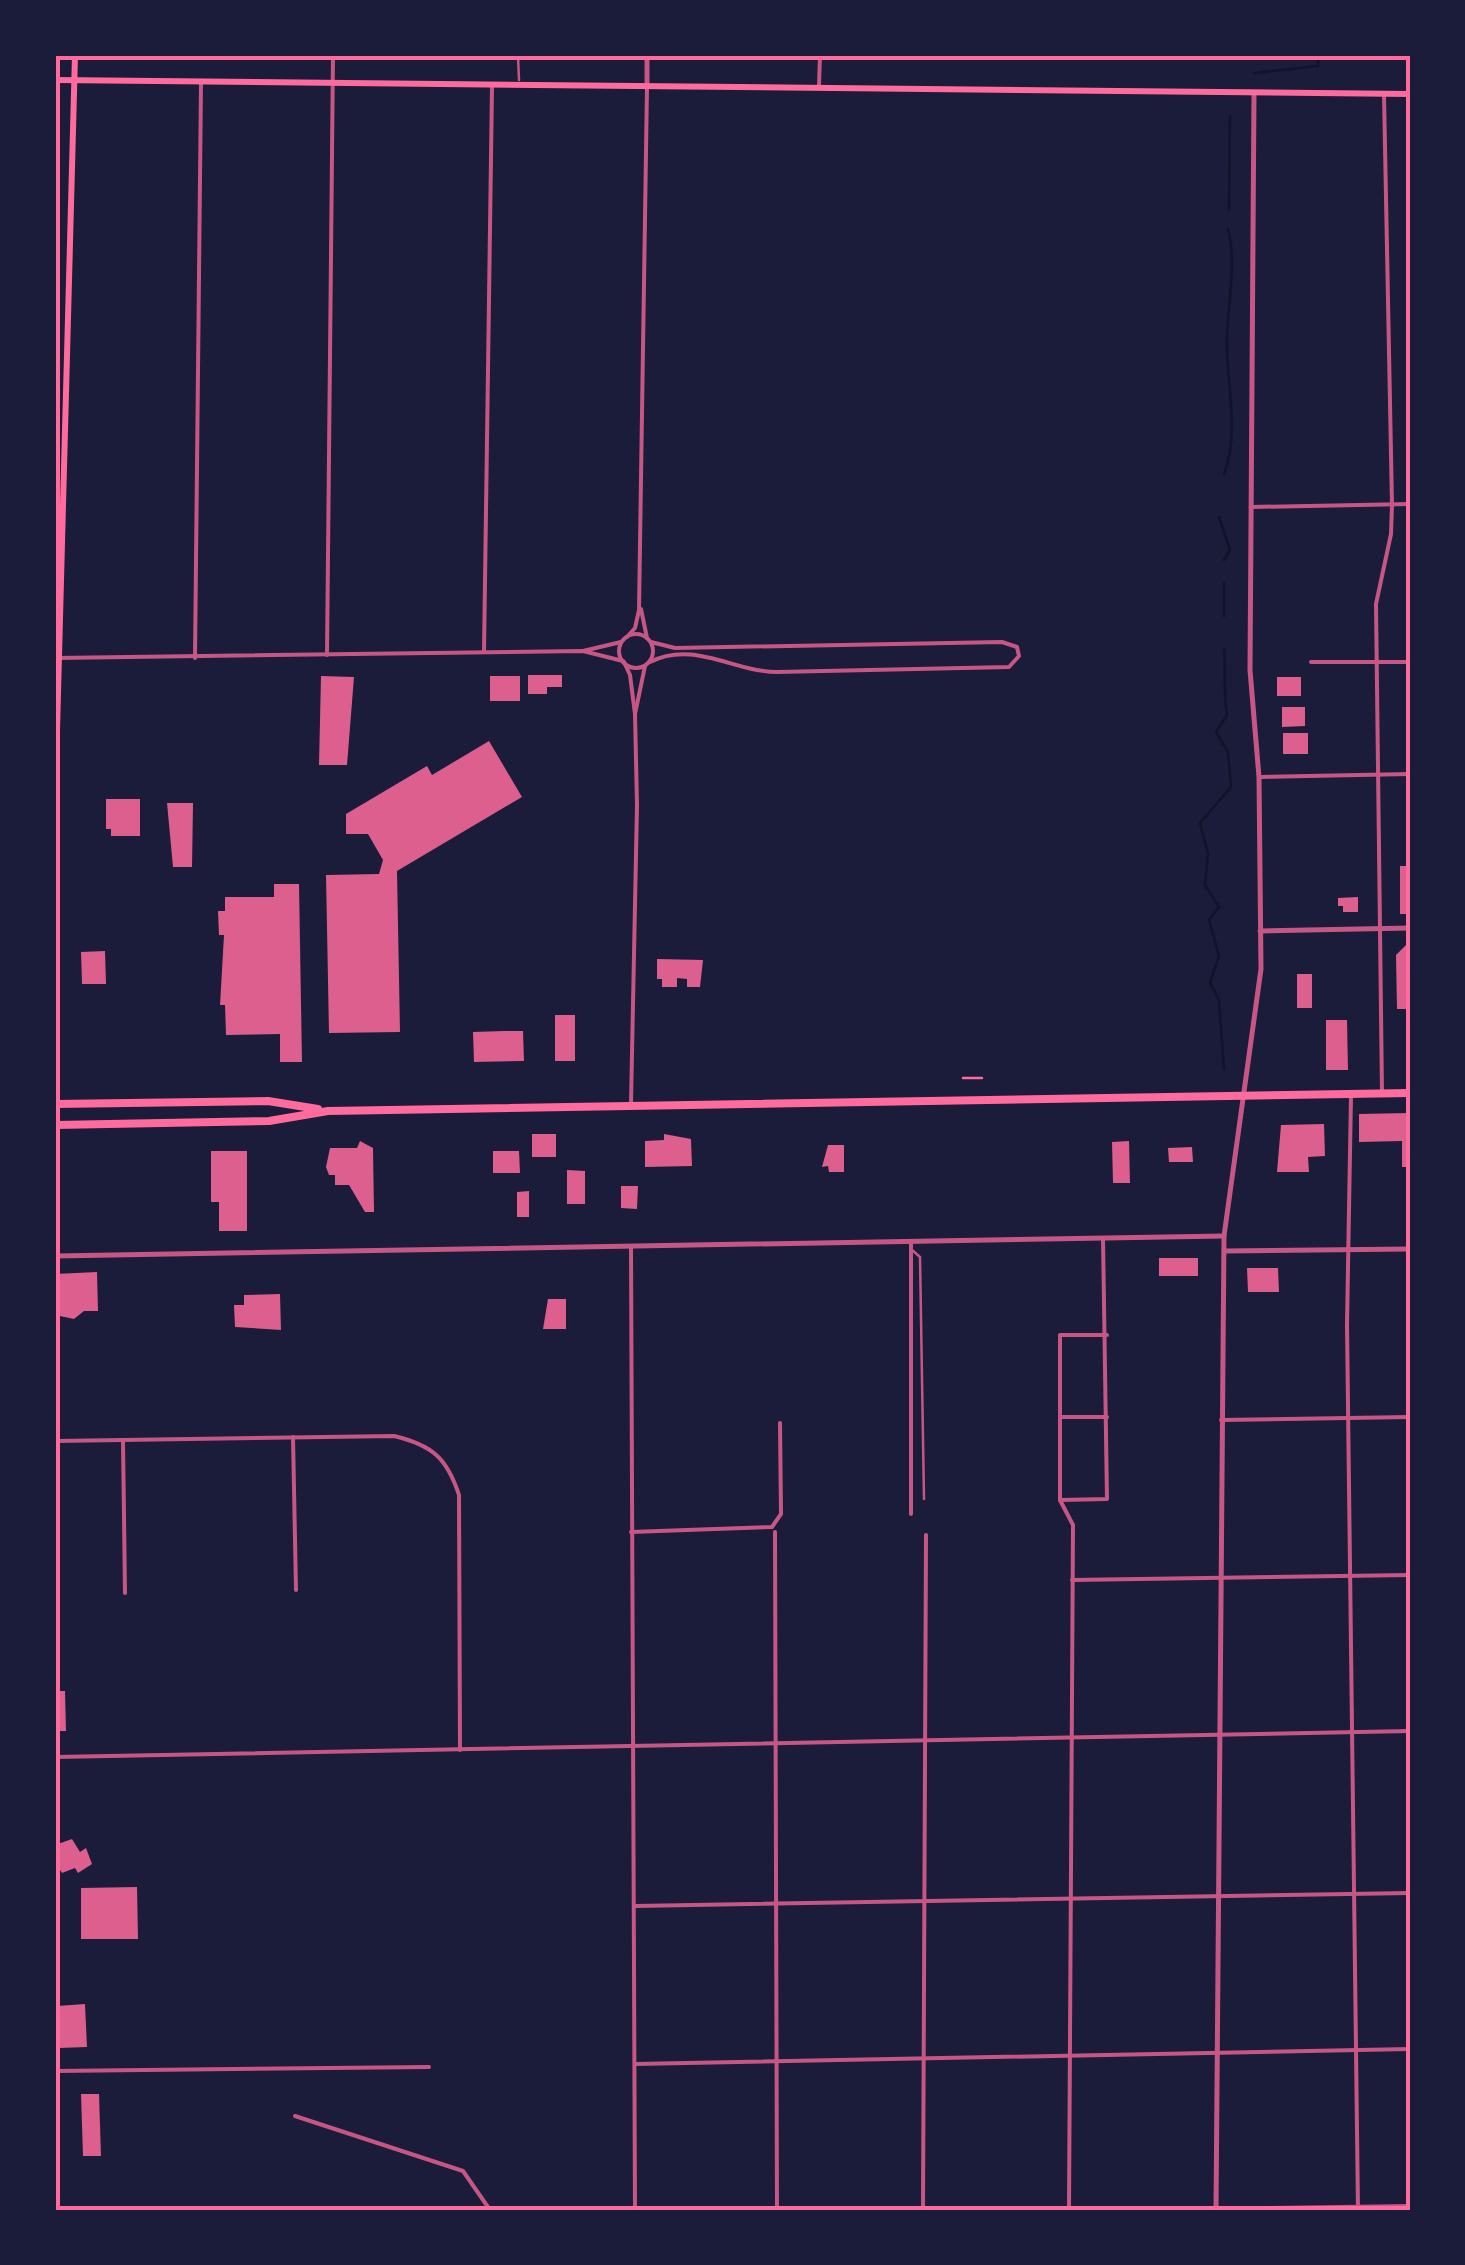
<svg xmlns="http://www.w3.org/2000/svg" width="1465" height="2265" font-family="'Asap Condensed',sans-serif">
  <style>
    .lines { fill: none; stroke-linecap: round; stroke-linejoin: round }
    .stream { stroke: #12122b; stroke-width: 2.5 }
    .building { fill: #dd5f8e }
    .path { stroke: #ff6b9d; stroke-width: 2.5 }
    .service { stroke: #c65784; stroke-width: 2.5 }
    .minor { stroke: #c65784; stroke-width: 4 }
    .tertiary { stroke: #c65784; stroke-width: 5 }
    .secondary { stroke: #ff6b9d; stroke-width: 6 }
    .primary { stroke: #ff6b9d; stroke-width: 6 }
    .trunk { stroke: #ff6b9d; stroke-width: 8 }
    .neatline { fill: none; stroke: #ff6b9d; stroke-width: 4 }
  </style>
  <rect width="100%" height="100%" fill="#1b1b3a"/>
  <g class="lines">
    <!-- stream -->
    <g class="stream">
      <path d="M1255,73l63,-7v-11"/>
      <path d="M1229,210l1,-94"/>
      <path d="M1224,474c15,-38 4,-86 3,-126 -1,-39 11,-81 1,-119"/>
      <path d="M1219,517l11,33 -6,10"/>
      <path d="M1224,583v33"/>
      <path d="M1224,1069l-5,-69 -9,-17 9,-27 -10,-36 10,-13 -14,-22 3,-32 -8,-30 31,-36 -3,-35 -12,-20 11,-17c-4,-22 -1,-42 -3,-66"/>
    </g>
  </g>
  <!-- building -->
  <g class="building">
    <path d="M528,675h34v12h-15v7h-19z"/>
    <path d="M321,676l33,1 -7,88h-28z"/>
    <rect x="490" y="676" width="30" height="25"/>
    <rect x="1277" y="677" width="24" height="19"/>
    <path d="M1282,707h23v19l-23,1z"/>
    <rect x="1283" y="733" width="25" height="21"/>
    <path d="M489,741l33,56 -125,74 3,161 -71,1 -3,-158 53,-1 4,-14 -15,-26h-22v-20l81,-48 5,9z"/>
    <path d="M106,799h34v37h-29v-7h-5z"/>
    <path d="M167,803h26l-1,64h-19z"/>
    <rect x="1400" y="866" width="10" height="48"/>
    <path d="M274,884h25l3,178h-22v-28l-54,1 -1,-30h-5l4,-70h-5l-1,-24h7v-14h49z"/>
    <path d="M1358,897v15h-15v-6h-5v-8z"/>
    <path d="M1410,941v68h-13l-1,-54z"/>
    <path d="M105,951l1,33h-24l-1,-32z"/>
    <path d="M657,959l46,1 -3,27h-13v-8l-10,-1v9h-15v-8h-5z"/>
    <rect x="1297" y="974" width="15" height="34"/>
    <rect x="555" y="1015" width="20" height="46"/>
    <path d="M1326,1020h21l1,50h-22z"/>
    <path d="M504,1031h19l1,30 -50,1 -1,-30z"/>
    <path d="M1410,1113v54h-8v-26l-43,1v-28z"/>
    <path d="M1324,1124l1,32 -17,1 1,15h-32l4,-47z"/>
    <rect x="532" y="1134" width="24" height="23"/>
    <path d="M664,1134l27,5 1,27 -47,1v-26l19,-1z"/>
    <path d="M360,1141l13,7 1,64h-9l-16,-27h-14v-10h-6l-3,-8 4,-19h27z"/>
    <path d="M1129,1141l1,42h-17l-1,-41z"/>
    <path d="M828,1145h16v27h-15l-1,-6 -6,1z"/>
    <path d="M1192,1147l1,15h-24l-1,-14z"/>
    <path d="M211,1151h36v80h-28v-29h-8z"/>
    <path d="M493,1151h26l1,22h-27z"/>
    <path d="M567,1170l18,1v33h-18z"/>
    <path d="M621,1186h17l-1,23 -16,-1z"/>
    <path d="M529,1191v26h-12v-25z"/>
    <rect x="1159" y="1258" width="39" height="18"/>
    <path d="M1247,1268h31l1,24h-31z"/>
    <path d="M97,1272l1,39h-14l-10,8 -19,-4v-41z"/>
    <path d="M280,1294l1,36 -46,-3 -1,-22h10v-10z"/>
    <path d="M548,1299h18v30h-23z"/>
    <path d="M55,1691h10l1,40h-11z"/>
    <path d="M72,1839l8,13 6,-4 6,16 -14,9 -3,-5 -13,5 -7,-11v-17z"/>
    <path d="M137,1887l1,52h-57v-51z"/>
    <path d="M85,2004l2,43 -28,1 -2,-42z"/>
    <path d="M81,2094h18l2,62h-18z"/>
  </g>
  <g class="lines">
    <!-- path -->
    <path class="path" d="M963,1078h19"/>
    <!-- service -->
    <g class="service">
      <path d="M518,55l1,25"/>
      <path d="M912,1250l8,7 4,242"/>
    </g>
    <!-- minor -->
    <g class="minor">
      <path d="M819,85l1,-30"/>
      <path d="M1251,507l159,-3"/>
      <path d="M641,609l6,29"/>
      <circle cx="636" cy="651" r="17"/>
      <path d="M627,637l8,-9 4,-18 8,-523"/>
      <path d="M583,651l38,-9"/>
      <path d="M484,652l8,-565"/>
      <path d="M327,655l6,-600"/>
      <path d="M55,658l528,-7 40,10"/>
      <path d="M195,658l6,-575"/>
      <path d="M624,662l6,13 5,39 2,91 -6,299"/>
      <path d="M650,662c44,-22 84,10 127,10l232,-5 10,-11 -2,-9 -15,-5 -327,6 -24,-6"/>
      <path d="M1311,662h99"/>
      <path d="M635,714l10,-48"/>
      <path d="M1260,777l150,-3"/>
      <path d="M1382,1093l-6,-489 15,-70 1,-29 -8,-410"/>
      <path d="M1351,1095l-4,230 11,885"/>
      <path d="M911,1241v273"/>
      <path d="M631,1246l4,964"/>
      <path d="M1061,1417h46"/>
      <path d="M1221,1420l189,-3"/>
      <path d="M293,1437l3,153"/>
      <path d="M123,1440l2,153"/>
      <path d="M55,1441l339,-5c38,9 53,22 65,59l1,255"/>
      <path d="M1060,1500l47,-1 -4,-261"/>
      <path d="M631,1532l141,-5 9,-13 -1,-91"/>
      <path d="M775,1532l2,678"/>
      <path d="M1072,1580l338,-5"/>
      <path d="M55,1757l1355,-26"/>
      <path d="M635,1906l775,-13"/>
      <path d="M635,2064l775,-15"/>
      <path d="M55,2071l374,-4"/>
      <path d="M295,2116l168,55 27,39"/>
      <path d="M923,2210l3,-675"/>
      <path d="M1069,2210l4,-685 -13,-25v-165h47"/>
      <path d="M1126,2210l284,-4"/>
    </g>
    <!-- tertiary -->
    <g class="tertiary">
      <path d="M647,87v-32"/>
      <path d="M1260,931l150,-3"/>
      <path d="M1224,1251l186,-2"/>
      <path d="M55,1256l1169,-20"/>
      <path d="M1216,2210l8,-974 37,-267 -2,-192 -9,-107 4,-577"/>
    </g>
    <!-- secondary -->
    <path class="secondary" d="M55,80l1355,14"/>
    <!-- primary -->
    <path class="primary" d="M55,806l20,-751"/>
    <!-- trunk -->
    <g class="trunk">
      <path d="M55,1104l213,-3 50,8"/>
      <path d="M55,1125l214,-4 59,-10 1082,-18"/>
    </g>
  </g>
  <!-- border -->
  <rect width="1465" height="2265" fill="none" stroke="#1b1b3a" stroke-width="115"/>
  <rect x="58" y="58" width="1350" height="2150" class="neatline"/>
</svg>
